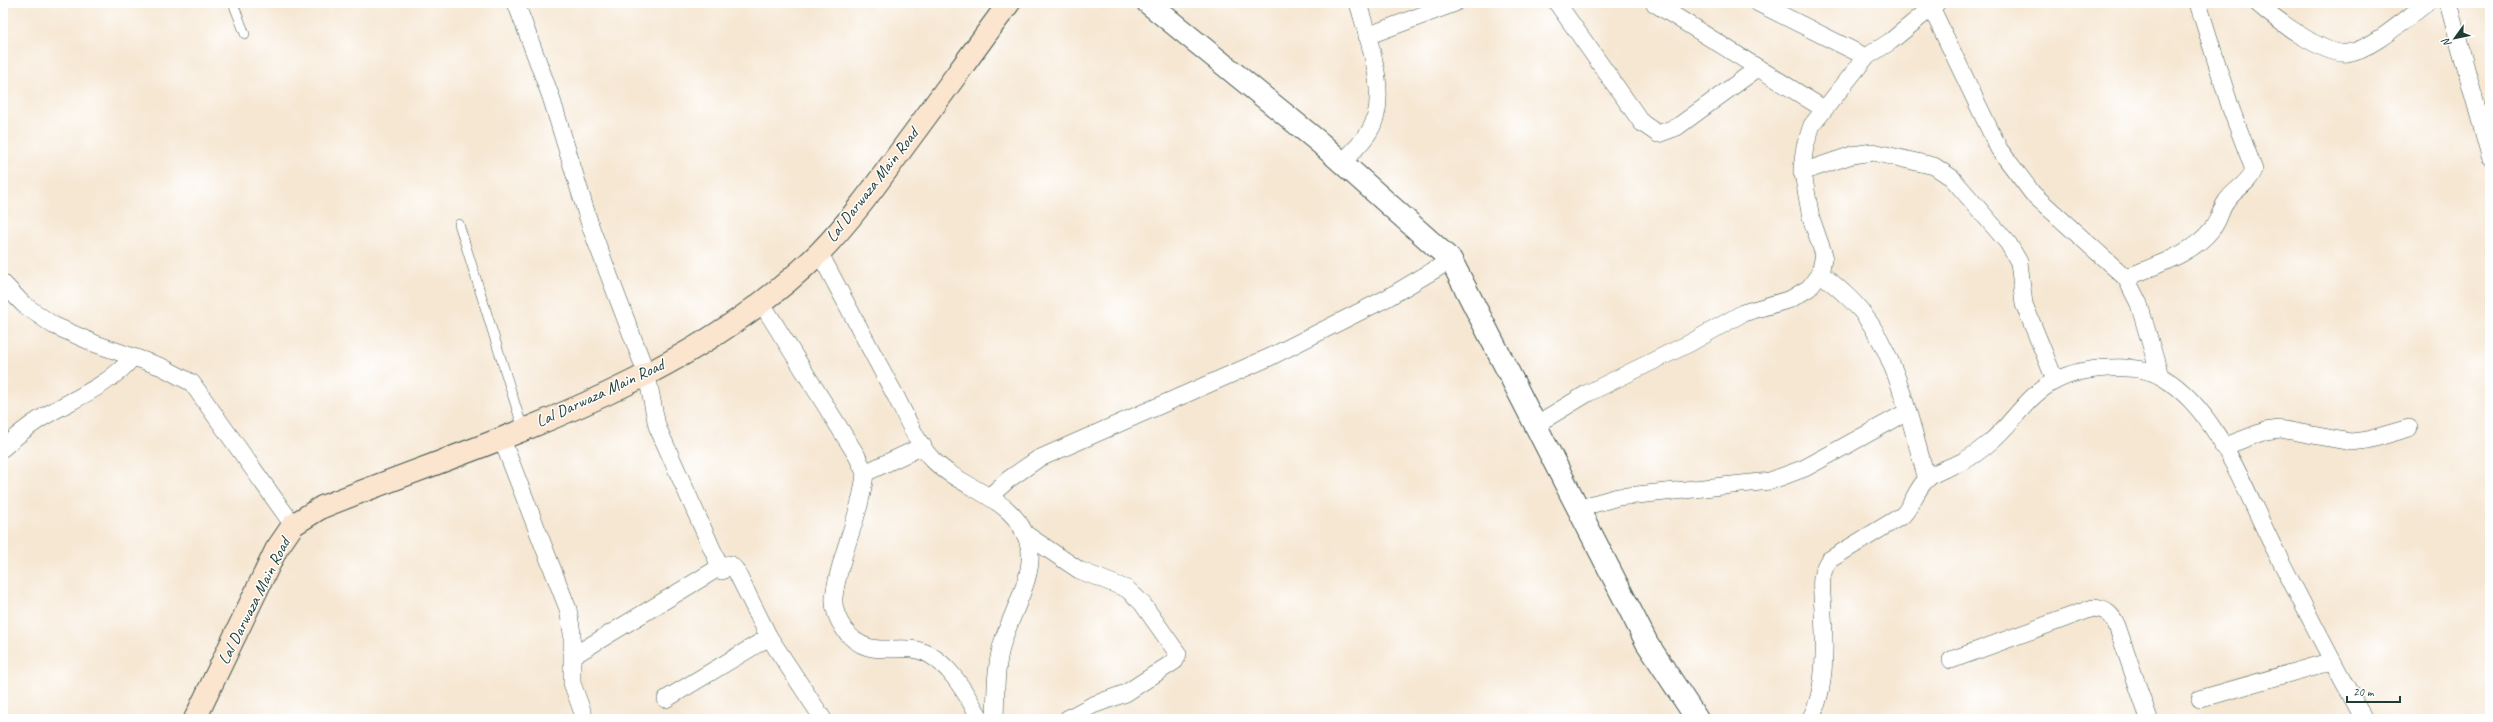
<svg xmlns="http://www.w3.org/2000/svg" width="2493" height="722" font-family="Caveat,sans-serif">
  <style>
    .lines { fill: none; stroke-linecap: round; stroke-linejoin: round }
    .service-casing { stroke: #3f564c; stroke-width: 10 }
    .minor-casing { stroke: #3f564c; stroke-width: 18 }
    .tertiary-casing { stroke: #3f564c; stroke-width: 24 }
    .secondary-casing { stroke: #3f564c; stroke-width: 24 }
    .service { stroke: #fff; stroke-width: 9 }
    .minor { stroke: #fff; stroke-width: 17 }
    .tertiary { stroke: #fff; stroke-width: 22 }
    .secondary { stroke: #fbe5cf; stroke-width: 22 }
    .labels { text-anchor: middle; dominant-baseline: central; stroke-width: 3; stroke-linejoin: round; paint-order: stroke }
    .street-label { font-size: 17px; fill: #1f3d34; stroke: #fff }
  </style>
  <rect width="100%" height="100%" fill="#fff"/>
  <filter id="ink" filterUnits="userSpaceOnUse"><feTurbulence type="fractalNoise" baseFrequency=".025" numOctaves="2"/><feDisplacementMap in="SourceGraphic" scale="8" xChannelSelector="R" yChannelSelector="G"/><feConvolveMatrix kernelMatrix="1 2 1 2 8 2 1 2 1" color-interpolation-filters="sRGB"/></filter>
  <filter id="wash" filterUnits="userSpaceOnUse"><feTurbulence type="fractalNoise" baseFrequency=".012" numOctaves="4" result="noise"/><feDisplacementMap in="SourceGraphic" scale="16" xChannelSelector="R" yChannelSelector="G"/><feGaussianBlur stdDeviation="0.9" result="paint"/><feColorMatrix in="noise" values="0 0 0 0 0 0 0 0 0 0 0 0 0 0 0 0 0 1.4 0 .05"/><feComposite in="paint" operator="in"/></filter>
  <g filter="url(#wash)">
    <rect width="100%" height="100%" fill="#f6e7d3"/>
  </g>
  <g filter="url(#ink)">
    <g class="lines">
      <!-- service casing -->
      <g class="service-casing">
        <g id="service">
          <path d="M233,3l12,31"/>
          <path d="M459,224l64,205"/>
        </g>
      </g>
      <!-- minor casing -->
      <g class="minor-casing">
        <g id="minor">
          <path d="M516,3l35,94 40,131 56,147 10,51 65,145"/>
          <path d="M1557,3l85,120 16,11 19,-7 81,-59"/>
          <path d="M1654,3l170,106"/>
          <path d="M1758,3l108,54"/>
          <path d="M1929,3l70,146 34,45 93,84 13,26 21,72"/>
          <path d="M2257,3c17,15 67,53 90,50 25,-3 59,-35 80,-50"/>
          <path d="M2448,3l42,153"/>
          <path d="M1367,36l88,-33"/>
          <path d="M1342,163c9,-10 20,-20 27,-31 22,-34 -1,-93 -11,-129"/>
          <path d="M1802,172l50,-17 21,-3 61,14 18,12 56,65 11,19 5,42 31,76"/>
          <path d="M819,252c25,47 49,93 74,139 12,22 22,50 39,68 31,32 86,38 97,87 7,28 -18,68 -26,95 -8,25 -7,52 -8,78"/>
          <path d="M1820,273c15,12 30,24 42,39 37,47 48,112 65,167"/>
          <path d="M2126,278c29,-13 66,-23 86,-49 7,-8 8,-19 14,-27 8,-13 22,-17 28,-32l-23,-61 -33,-106"/>
          <path d="M3,283l20,21 30,21 43,19 66,23 30,16 101,142"/>
          <path d="M761,302l96,154 8,17c-4,43 -26,82 -31,124 -1,11 4,23 10,32 26,36 57,9 86,26 24,14 37,42 51,64"/>
          <path d="M1537,424l51,-31 102,-50 53,-30 48,-14 18,-11 11,-15 4,-18 -13,-37 -9,-50 3,-22 7,-21 54,-68 25,-16 46,-38"/>
          <path d="M501,437l67,172 4,24v50l13,36"/>
          <path d="M2223,447l42,-16 15,-2 71,13 17,-2 41,-12"/>
          <path d="M3,448c11,-10 24,-21 37,-29 32,-20 68,-32 93,-62"/>
          <path d="M865,473l58,-27"/>
          <path d="M990,496l19,-17 29,-20 232,-102 117,-59 64,-38"/>
          <path d="M1579,508l39,-11 152,-16 35,-13 102,-56"/>
          <path d="M1024,533l55,37 48,19 15,14 36,51 -3,7 -49,32 -33,12 -26,14"/>
          <path d="M573,656l147,-89 10,-3 5,5 34,68 54,82"/>
          <path d="M1951,660l142,-52c13,1 19,6 24,18l32,93"/>
          <path d="M666,699l103,-62"/>
          <path d="M2200,699l132,-38"/>
          <path d="M1810,719c16,-26 15,-76 13,-105 0,-20 -6,-37 6,-54l74,-45c10,-11 13,-26 24,-36 9,-8 23,-12 35,-17 9,-5 19,-12 27,-19 24,-19 38,-49 68,-63 25,-13 80,-18 105,-3 56,33 83,114 111,169 30,58 59,116 91,173"/>
        </g>
      </g>
      <!-- tertiary casing -->
      <g class="tertiary-casing">
        <path id="tertiary" d="M1148,3l171,139 132,118 196,383 50,76"/>
      </g>
      <!-- secondary casing -->
      <g class="secondary-casing">
        <path id="secondary" d="M195,719l81,-169 17,-25 29,-18c171,-68 364,-122 498,-255 32,-33 58,-70 85,-107 35,-47 69,-95 104,-142"/>
      </g>
      <!-- service -->
      <use href="#service" class="service"/>
      <!-- minor -->
      <use href="#minor" class="minor"/>
      <!-- tertiary -->
      <use href="#tertiary" class="tertiary"/>
      <!-- secondary -->
      <use href="#secondary" class="secondary"/>
    </g>
  </g>
  <g class="labels">
    <!-- street labels -->
    <g class="street-label">
      <text transform="translate(872 185) rotate(-52)">Lal Darwaza Main Road</text>
      <text transform="translate(600 393) rotate(-25)">Lal Darwaza Main Road</text>
      <text transform="translate(254 601) rotate(-63)">Lal Darwaza Main Road</text>
    </g>
  </g>
  <!-- margin -->
  <rect width="2493" height="722" fill="none" stroke="#fff" stroke-width="16"/>
  <!-- north arrow -->
  <g transform="translate(2455 38) rotate(237)" stroke="#ffffff" stroke-width="3" paint-order="stroke">
  <path d="M0-3L7 15L0 10L-7 15Z" fill="#1f3d34"/>
  <text y="-6" font-size="11" font-weight="bold" text-anchor="middle" fill="#1f3d34">N</text>
  </g>
  <!-- scale -->
  <path d="M2347 696v6h53v-6" fill="none" stroke="#1f3d34" stroke-width="2"/>
  <text x="2353" y="696" font-size="12" fill="#1f3d34" stroke="#ffffff" stroke-width="3" paint-order="stroke">20 m</text>
</svg>
